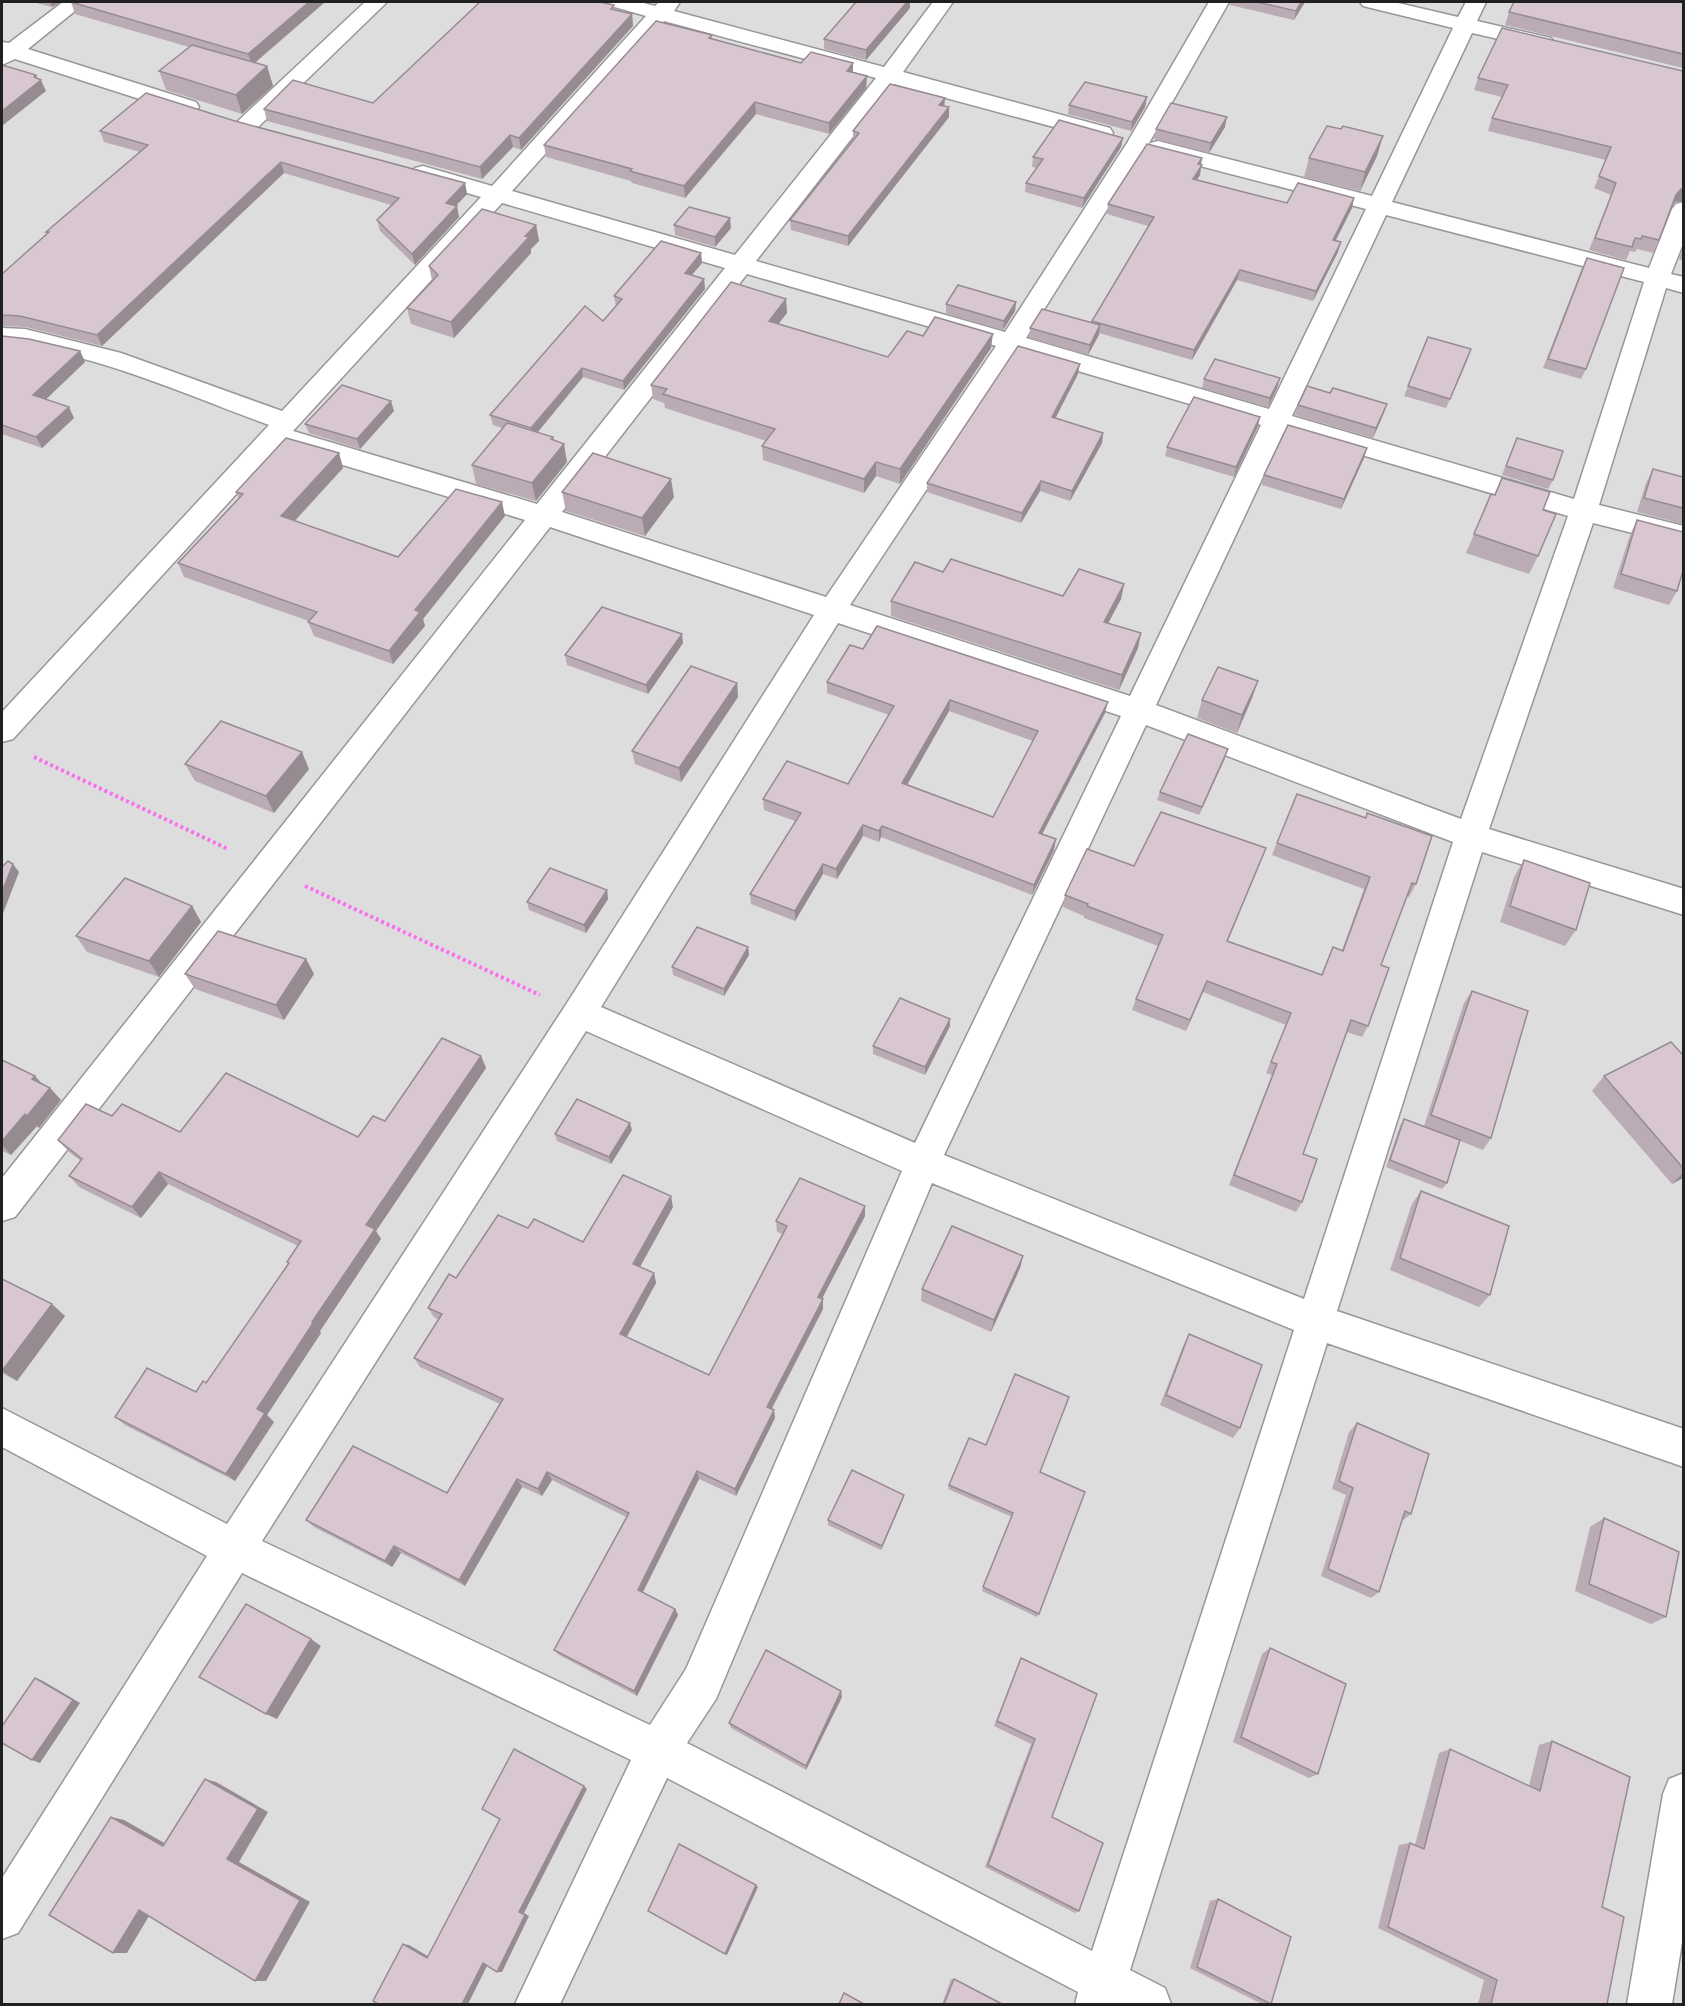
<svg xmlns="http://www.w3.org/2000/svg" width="1685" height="2006" font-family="'Titillium Web',sans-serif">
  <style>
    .residential { fill: #deddde }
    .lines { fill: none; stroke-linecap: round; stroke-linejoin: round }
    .minor-casing { stroke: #979797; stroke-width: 3 }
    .path { stroke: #fb6ef0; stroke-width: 4; stroke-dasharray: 3 3; stroke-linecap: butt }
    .minor { fill: #fff; fill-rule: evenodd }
    .wall { fill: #baabb4; fill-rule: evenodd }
    .shaded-wall { fill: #978b92 }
    .building { fill: #d8c7d1; stroke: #978b92; stroke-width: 1.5; fill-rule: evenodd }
  </style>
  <rect width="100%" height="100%" fill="#f1e7ea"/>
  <!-- residential -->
  <rect class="residential" x="2" y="2" width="1681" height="2002"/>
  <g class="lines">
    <!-- minor casing -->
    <g class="minor-casing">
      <g id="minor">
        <path d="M63,2h23l-58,47 168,53 3,5 -3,5 -8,2 -8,-2 -165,-53 -13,6v-23l7,1z"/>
        <path d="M365,2h22l-132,128 -8,2 -8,-2 -3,-5 3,-5z"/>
        <path d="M608,2h32l15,4 4,-4h21l-6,9 210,56 49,-65h20l-50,70 207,56 3,5 -3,5 -8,2 -208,-56 -138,177 249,71 122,-189 82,-141h20l-80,141 -123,195 243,71 97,-200 -216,-56 -3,-5 3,-5 8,-2 214,55 81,-168 -90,-22 -3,-4h34l64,15 8,-15h20l-9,19 74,17 3,5 -3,5 -8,1 -71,-16 -80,169 257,66 23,-59 4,-5 8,-2v39l-13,33 13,3v16l-18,-5 -67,217 85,21v20l-91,-23 -104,306 195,60v26l-202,-63 -145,459 347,118v38l-357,-124 -197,627 35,18 6,16h-96l3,-12 -411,-214 -107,226h-45l116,-244 -389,-187 -224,360 -16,6v-61l205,-322 -205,-109v-39l225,116 340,-521 247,-388 -264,-88 -535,690 -13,4v-43l523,-658 -245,-74 -267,293 -11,3v-30l267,-287c-83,-30 -180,-75 -267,-81v-16l23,1 96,24 161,58 199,-214 -66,-19 -3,-5 3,-5 8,-2 69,20 154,-170 -35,-10zM664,21l212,57 -141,177 -223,-64zM502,203l223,65 -188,236 -244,-73zM1386,215l258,67 -70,217 -282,-83zM747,274l249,72 -170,251 -264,-85zM1017,353l244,72 -131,271 -280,-91zM1284,432l284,84 -107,303 -305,-114zM838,623l283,93 -206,427 -314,-136zM1146,725l307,117 -149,457 -360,-144zM586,1031l316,140 -216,498 -36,56 -388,-184zM932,1183l362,147 -202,621 -405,-208 29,-44z"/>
        <path d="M1684,1773v157l-12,74h-45l36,-210 6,-15z"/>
      </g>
    </g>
    <!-- path -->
    <g class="path">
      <path d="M34,757l194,92"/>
      <path d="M305,886l235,109"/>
    </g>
    <!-- minor -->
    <use href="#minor" class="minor"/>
  </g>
  <!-- wall -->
  <g class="wall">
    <path d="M32,2h29l-9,5z"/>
    <path d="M71,2h254l-70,61 12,3 6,20 -31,28 -76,-24 -7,-19 30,-24 -114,-33z"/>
    <path d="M1230,2h75l-11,18 -64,-15z"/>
    <path d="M1683,2v66l-178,-43 4,-13z"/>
    <path d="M614,5l1,5 17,4 1,12 -112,124 -8,-3 -31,32 -215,-58 -3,-12 109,-6z"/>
    <path d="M910,8l-44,52 -42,-11v-10z"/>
    <path d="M712,35v4l89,24h52v9l14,4 -1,12 -37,46 -73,-20 -71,84 -53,-15 -1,-2 -85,-24 -2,-12z"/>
    <path d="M1683,71l-8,131 -3,4 -19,47 -16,-4 -2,3 -5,-1 -4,9 -37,-10 22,-55 -17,-7 12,-28 -118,-29 4,-13 10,-21 -28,-7 4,-12z"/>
    <path d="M1147,97l-2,10 -14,24 -63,-17 1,-9z"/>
    <path d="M945,98l-1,8 5,11 -101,129 -57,-16 -1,-10 63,-80v-9z"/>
    <path d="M235,121l230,62 2,11 -11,12 3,11 -44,48 -35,-34 -3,-11 14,-15 -107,-32 -182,173 -76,-19 -24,-1v-52l45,-40 -1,-2 94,-80 -36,-10 -4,-11z"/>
    <path d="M1225,127l-16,26 -55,-14 2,-10z"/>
    <path d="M1341,129l36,27 -17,35 -56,-14 5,-19z"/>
    <path d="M1123,138l-2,9 -39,61 -57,-16 1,-9 11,-15 -5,-1 1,-10z"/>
    <path d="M1201,165l-1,10 -3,5 90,23 67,-5 -2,10 -17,33 3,11 -25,49 -76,-21 -45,80 -93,-27 -11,22 -59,-17 1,-10 61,-5 1,-2 56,-95 -41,-12 1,-10z"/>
    <path d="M536,225l3,16 -8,8v4l-77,85 -43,-14 -4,-16 25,-27 -3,-15z"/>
    <path d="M674,225l57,3 -16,19 -40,-12z"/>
    <path d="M1683,248v13l-4,-2z"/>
    <path d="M701,253l1,10 -10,12 12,4 1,10 -81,101 -41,-13 -46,55 16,8 14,22 -31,39 -60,-17 -4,-19 30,-37 -9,-3 -3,-10 113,-94 13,-15 -2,-10z"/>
    <path d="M1582,268l4,101 -5,10 -38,-11z"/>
    <path d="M786,299l1,14 -9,11 110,33 35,-21 68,12 -91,136 -24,-8 -12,17 -101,-33 -1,-14 4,-5 -101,-33 -1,-5 -11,-4 -2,-14z"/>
    <path d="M1016,302l-1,9 -12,19 -57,-16v-10z"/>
    <path d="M2,336l78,15 5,11 -39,37 28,19 -32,30 -40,-14z"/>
    <path d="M1468,359l-22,49 -42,-12 4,-10z"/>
    <path d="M1078,374l-23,44 48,15 -1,10 -32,58 -30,-10 -19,32 -94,-31v-9z"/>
    <path d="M1204,379l73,9 -9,19 -66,-19z"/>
    <path d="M1330,393l57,11 -14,34 -78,-23 3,-10z"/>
    <path d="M394,411l-34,38 -51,-16 -4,-9z"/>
    <path d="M1258,426l-24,51 -69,-21 2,-9z"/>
    <path d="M1513,447l40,33 -5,9 -46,-14z"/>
    <path d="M1367,448l-3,10 -23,51 -79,-24 2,-10z"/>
    <path d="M339,453l4,15 -48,53 103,36 107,-41 -82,103 2,7 -32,38 -79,-28 -6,-14 1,-1 -125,-44 -6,-14 61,-64 -3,-7z"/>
    <path d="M1653,469l30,8v47l-46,-12 9,-29z"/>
    <path d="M1502,478l36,78 -9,18 -63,-21 25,-59 3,1z"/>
    <path d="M562,492l112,5 -29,39 -79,-25z"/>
    <path d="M1637,520l40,71 -8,14 -56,-17 17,-53z"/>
    <path d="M943,572l120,24 61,-12 -3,15 -13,24 33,10 -3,15 -19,42 -228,-74v-15z"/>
    <path d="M683,643l-35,51 -81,-29 -2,-10z"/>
    <path d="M863,649l242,64 -63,121 12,16 -22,45 -151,-58 -2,5 -16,-6 -26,43 -14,-5 -28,47 -44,-17 -1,-10 45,-73 -31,-11 -1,-11 85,-15 41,-69 -62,-22v-11zM949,711l84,30 -40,76 -86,-33z"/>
    <path d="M1258,681l-6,17 -15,35 -40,-15 5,-18z"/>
    <path d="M737,683l1,14 -57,85 -46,-18 -3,-13z"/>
    <path d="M1225,758l-26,57 -42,-15 3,-8z"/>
    <path d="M185,764l124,5 -35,44 -79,-32z"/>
    <path d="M1297,794l119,90 -7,13 -2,-1 -26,69 -13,61 -6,11 -15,-5 -44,122 -1,48 -6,10 -67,-27 43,-110 -6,-2 20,-48 -83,-33 -17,39 -54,-21 4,-11 22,-53 -74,-28v-2l-21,-9 2,-12 69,-29 127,-5 -33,80 93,34 12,-28 9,3 22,-61 -92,-34z"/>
    <path d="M1524,860l52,70 -11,16 -65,-24 14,-45z"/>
    <path d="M607,890l1,9 -22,34 -57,-23 -2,-8z"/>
    <path d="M192,906l9,16 -42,55 -72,-25 -11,-16z"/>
    <path d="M748,947l1,8 -25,41 -51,-21 -1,-8z"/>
    <path d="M306,959l8,15 -30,46 -89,-31 -10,-15z"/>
    <path d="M1472,991l19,147 -8,12 -23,-9 -13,42 -5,6 -56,-22 14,-41 4,-7 20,7 40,-123z"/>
    <path d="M950,1019v7l-25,49 -52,-21v-8z"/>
    <path d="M1683,1055v123l-11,6 -80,-93 12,-15z"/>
    <path d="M481,1056l5,12 -110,163 5,8 -61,92 1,2 -54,82 7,7 -39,59 -110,-56 -10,-8 81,-25 10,-9 83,-119 -2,-2 11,-16 -130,-62 -27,34 -62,-31 -10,-11 12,-15 -12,-9 -11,-12 54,-24 68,16 178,5 27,-16z"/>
    <path d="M2,1060l48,28 11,12 -22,28 -2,-2 -26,29 -9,-4z"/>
    <path d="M632,1130l-21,34 -54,-23 -2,-7z"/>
    <path d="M1421,1191l69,104 -11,12 -89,-37 22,-66z"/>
    <path d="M673,1207l-33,60 14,6 2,10 -29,54 82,38 73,-141 -5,-2 -1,-11 89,-5 -43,83 1,10 -51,100 3,9 -39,78 -37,-17 -56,113 32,17 3,6 -41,81 -78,-41 -5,-5 72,-133 -74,-37 -10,16 -20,-9 -57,99 -64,-33 -9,14 -78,-40 -8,-7 141,-27 53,-89 -80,-37 -6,-9 24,-38 -4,-3 -6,-9 28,-30 72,-50 55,14z"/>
    <path d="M1023,1256l-3,12 -29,64 -70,-31 1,-12z"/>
    <path d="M2,1279l63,37 -48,65 -15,-8z"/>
    <path d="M1189,1334l51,94 -7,10 -73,-33 23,-59z"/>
    <path d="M1357,1423l54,91 -9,7 -23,71 -8,6 -50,-22 25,-81 -14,-6 17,-57z"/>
    <path d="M1040,1472l-1,142 -2,3 -55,-26 30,-74 -64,-28 1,-4z"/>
    <path d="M903,1499l-22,51 -53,-25v-5z"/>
    <path d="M1604,1518l62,99 -15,7 -76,-33 15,-64z"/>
    <path d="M1270,1648l48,126 -9,4 -76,-36 29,-88z"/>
    <path d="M1021,1658l31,159 27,94 -4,2 -90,-46 46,-123 -37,-18 24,-61z"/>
    <path d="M842,1697l-36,73 -75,-42 -2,-5z"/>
    <path d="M1552,1741l50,166 5,97h-129l6,-24 -106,-52 21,-83 11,-2 5,2 24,-92 11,-4 79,37 10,-41z"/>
    <path d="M1218,1899l53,105h-9l-72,-36 20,-67z"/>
    <path d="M951,1979h3l48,25h-60z"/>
  </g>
  <!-- shaded-wall -->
  <g class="shaded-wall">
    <path d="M50,2h11l-9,5z"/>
    <path d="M309,2h16l-73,63 -4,-11z"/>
    <path d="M907,2h3v6l-44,52v-10z"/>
    <path d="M1301,2h4l-11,18 2,-9z"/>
    <path d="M632,14l1,12 -112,124 -2,-12z"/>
    <path d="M853,63v12l-6,-4z"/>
    <path d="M267,66l6,20 -31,28 -6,-19z"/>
    <path d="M36,75l3,7 2,-2 5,11 -44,35v-15z"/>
    <path d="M867,76l-1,12 -37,46v-11z"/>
    <path d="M1147,97l-2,10 -14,24 1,-9z"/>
    <path d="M945,98l-1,10 -5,-3z"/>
    <path d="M755,102l1,12 -71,84 -1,-12z"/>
    <path d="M949,107v10l-101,129v-10z"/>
    <path d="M1227,117l-2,10 -16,26 2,-10z"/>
    <path d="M510,135l3,12 -31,32 -2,-12z"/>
    <path d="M1383,136l-6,20 -17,35 5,-19z"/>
    <path d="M1123,138l-2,9 -39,61 2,-10z"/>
    <path d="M1202,158l-2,17 -9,14 2,-10 5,-15z"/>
    <path d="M281,162l3,11 -182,173 -5,-11z"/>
    <path d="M465,183l2,11 -19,20 -2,-11z"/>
    <path d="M1681,189h2v12l-8,1 -5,6 6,-13z"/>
    <path d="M1354,198l-2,10 -21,42 2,-10z"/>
    <path d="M457,206l2,11 -44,48 -3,-11z"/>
    <path d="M730,218l1,10 -16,19v-10z"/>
    <path d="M536,225l3,16 -8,8v4l-77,85 -3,-16z"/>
    <path d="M1341,242l-3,10 -25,49 3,-10z"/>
    <path d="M701,253l1,10 -17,20v-10z"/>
    <path d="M1240,270l-3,10 -45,80 2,-10z"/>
    <path d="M704,279l1,10 -81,101 -1,-9z"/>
    <path d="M786,299l1,14 -18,23v-15z"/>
    <path d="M1016,302l-1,9 -12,19 1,-9z"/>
    <path d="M1100,325l-1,10 -11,20 2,-10z"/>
    <path d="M993,334l-2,14 -91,136v-15z"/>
    <path d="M80,351l5,11 -46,44 -6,-11z"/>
    <path d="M1080,364l-2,10 -27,53 1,-10z"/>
    <path d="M582,368l1,9 -50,61 -2,-10z"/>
    <path d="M1280,378l-3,10 -9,19 2,-9z"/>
    <path d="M391,401l3,10 -34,38 -3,-10z"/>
    <path d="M1387,404l-3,9 -11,25 3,-10z"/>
    <path d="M69,407l5,11 -32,30 -6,-11z"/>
    <path d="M1260,417l-2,9 -24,51 2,-10z"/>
    <path d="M1103,433l-1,10 -32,58 2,-10z"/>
    <path d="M553,437l3,17 8,-10 3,18 -31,39 -4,-18z"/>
    <path d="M1367,448l-3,10 -23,51 3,-10z"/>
    <path d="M339,453l4,15 -57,62 -5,-14z"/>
    <path d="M876,462v14l-12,17v-14z"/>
    <path d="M671,479l3,18 -29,39 -3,-18z"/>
    <path d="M1041,481l-1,10 -19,32 1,-10z"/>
    <path d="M502,502l3,14 -82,103 2,7 -32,38 -4,-13 26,-41z"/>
    <path d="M1124,584l-3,15 -20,38 3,-15z"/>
    <path d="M1141,633l-3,15 -19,42 3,-15z"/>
    <path d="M682,634l1,9 -35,51 -2,-9z"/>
    <path d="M1258,681l-6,17 -15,35 5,-18z"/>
    <path d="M737,683l1,14 -57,85 -2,-14z"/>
    <path d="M950,700l-1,11 -47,83v-11z"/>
    <path d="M1108,702l-3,11 -68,131 2,-11z"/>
    <path d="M1228,749l-3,9 -26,57 3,-8z"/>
    <path d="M302,752l7,17 -35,44 -8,-17z"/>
    <path d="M863,825v11l-26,43 -1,-10z"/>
    <path d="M882,826l-1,11 -2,5v-11z"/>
    <path d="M1056,839l-2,11 -22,45 2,-10z"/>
    <path d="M13,864l6,8 -17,44v-24z"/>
    <path d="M823,864v10l-28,47v-10z"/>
    <path d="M607,890l1,9 -22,34 -2,-8z"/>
    <path d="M192,906l9,16 -42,55 -10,-16z"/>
    <path d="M748,947l1,8 -25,41v-7z"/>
    <path d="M306,959l8,15 -30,46 -8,-15z"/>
    <path d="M1207,981l-4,11 -17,39 4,-11z"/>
    <path d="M950,1019v7l-25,49v-8z"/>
    <path d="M481,1056l5,12 -110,163 5,8 -61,92 1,2 -54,82 7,7 -39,59 -9,-7 31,-65 55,-87 54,-97z"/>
    <path d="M35,1076l11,12 -14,-9z"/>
    <path d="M50,1088l11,12 -22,28 -12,-12z"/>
    <path d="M25,1114l12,12 -26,29 -9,-10v-4z"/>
    <path d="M630,1123l2,7 -21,34 -2,-7z"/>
    <path d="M159,1172l9,12 -27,34 -9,-11z"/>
    <path d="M1683,1173v5l-11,6z"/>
    <path d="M671,1196l2,11 -37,67 -3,-10z"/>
    <path d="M865,1206v10l-47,90v-9z"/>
    <path d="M1023,1256l-3,12 -29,64 3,-12z"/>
    <path d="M654,1273l2,10 -33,60 -3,-9z"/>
    <path d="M823,1299v10l-55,106 -1,-8z"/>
    <path d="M52,1304l13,12 -48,65 -15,-10z"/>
    <path d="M774,1410l1,8 -39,78 -1,-7z"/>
    <path d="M697,1471l2,8 -58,117 -3,-6z"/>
    <path d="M547,1472l5,8 -10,16 -4,-7z"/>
    <path d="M517,1479l5,8 -57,99 -6,-6z"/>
    <path d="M904,1495l-1,4 -22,51 1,-4z"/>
    <path d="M394,1546l7,7 -9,14 -7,-6z"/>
    <path d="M675,1609l3,6 -41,81 -3,-5z"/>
    <path d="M311,1639l10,7 -44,73 -11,-5z"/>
    <path d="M35,1678l8,3 37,22 -40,60 -8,-3z"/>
    <path d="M841,1691l1,6 -36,73v-4z"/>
    <path d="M205,1779l11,3 52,30 -29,50 71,40 -44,79h-11l-28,-122z"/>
    <path d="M584,1786l3,3 -63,124 5,3 -27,56h-5l22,-60z"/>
    <path d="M111,1817l13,3 51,29 -12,-3z"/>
    <path d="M756,1885l2,2 -31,68 -2,-1z"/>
    <path d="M139,1910l13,1 -25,42h-14z"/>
    <path d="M403,1944l6,1 24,14 -6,-1z"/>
    <path d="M483,1963l5,1 -20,40h-6z"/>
  </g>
  <!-- building -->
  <g class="building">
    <path d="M71,2h238l-61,52z"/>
    <path d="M480,2h119l15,3 -3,4 21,5 -113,124 -9,-3 -30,32 -216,-58 29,-29 80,23z"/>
    <path d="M856,2h51l-41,48 -42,-11z"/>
    <path d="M1257,2h44l-5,9z"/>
    <path d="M1514,2h169v52l-174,-42z"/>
    <path d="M656,21l56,14 -3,3 92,25 10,-11 42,11 -6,8 20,5 -38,47 -74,-21 -71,84 -54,-15 2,-2 -88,-24z"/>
    <path d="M1502,28l181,43v118h-2l-5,6 -17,45 -17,-4 -1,3 -6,-1 -3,9 -37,-9 21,-55 -17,-7 12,-29 -119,-29 16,-33 -30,-7z"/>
    <path d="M192,45l75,21 -31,29 -77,-24z"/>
    <path d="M2,65l34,10 -2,2 7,3 -39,31z"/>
    <path d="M1085,82l62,15 -15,25 -63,-17z"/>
    <path d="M890,84l55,14 -6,7 10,2 -101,129 -58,-16 69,-87 -6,-2z"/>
    <path d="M146,93l89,28 230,62 -19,20 11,3 -45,48 -35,-34 22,-22 -118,-36 -184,173 -77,-19 -18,-1v-41l47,-42h-3l102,-87 -48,-14z"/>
    <path d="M1171,103l56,14 -16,26 -55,-14z"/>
    <path d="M1059,120l64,18 -39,60 -58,-15 17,-24 -10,-2z"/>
    <path d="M1327,126l14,3 2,-3 40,10 -18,36 -56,-14z"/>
    <path d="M1147,144l55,14 -4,6 4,1 -9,14 94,24 11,-20 56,15 -21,42 8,2 -25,49 -76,-21 -46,80 -102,-29 62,-104 -46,-13z"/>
    <path d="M689,207l41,11 -15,19 -41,-12z"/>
    <path d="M482,209l54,16 -11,11 4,1 -78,85 -44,-14 31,-33 -9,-9z"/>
    <path d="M661,241l40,12 -16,20 19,6 -81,102 -41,-13 -51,60 -41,-13 95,-109 18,15 19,-22 -8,-3z"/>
    <path d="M1587,258l37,10 -38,101 -38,-10z"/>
    <path d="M731,282l55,17 -17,22 119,36 19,-26 16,5 12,-19 58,17 -93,135 -24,-7 -12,17 -102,-33 13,-17 -112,-35 4,-5 -16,-4z"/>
    <path d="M958,285l58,17 -12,19 -58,-17z"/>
    <path d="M1042,309l58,16 -10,20 -60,-17z"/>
    <path d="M2,336l27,3 51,12 -47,44 36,12 -33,30 -34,-12z"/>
    <path d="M1428,337l43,12 -21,50 -42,-13z"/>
    <path d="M1018,346l62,18 -28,53 51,16 -31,58 -31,-10 -19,32 -95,-30z"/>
    <path d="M1215,359l65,19 -10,20 -66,-19z"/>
    <path d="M342,385l49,16 -34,38 -52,-15z"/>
    <path d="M1307,386l23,7 3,-5 54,16 -11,24 -78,-23z"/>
    <path d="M1194,397l66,20 -24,50 -69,-20z"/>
    <path d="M507,423l46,14 -2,2 13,5 -32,39 -60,-18z"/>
    <path d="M1288,425l79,23 -23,51 -80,-24z"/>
    <path d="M286,438l53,15 -58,63 117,41 58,-68 46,13 -87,108 5,2 -31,39 -81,-29 9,-10 -139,-49 65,-69 -7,-2z"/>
    <path d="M1517,438l46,13 -10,29 -47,-14z"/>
    <path d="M593,453l78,26 -29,39 -80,-26z"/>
    <path d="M1653,469l30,8v31l-39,-10z"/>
    <path d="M1502,478l48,14 -7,18 13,4 -18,42 -64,-22 17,-40 4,1z"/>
    <path d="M1637,520l46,12v39l-6,20 -56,-17z"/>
    <path d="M951,559l112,37 16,-27 45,15 -20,38 37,11 -19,42 -231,-74 24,-39 28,10z"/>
    <path d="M602,607l80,27 -36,51 -81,-30z"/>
    <path d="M877,626l231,76 -69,131 17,6 -22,46 -152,-59 -3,5 -16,-6 -27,44 -13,-5 -28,47 -45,-17 51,-81 -38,-14 24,-38 61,23 46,-78 -67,-24 23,-37 13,4zM950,700l88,31 -45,86 -91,-34z"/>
    <path d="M691,666l46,17 -58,85 -47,-17z"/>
    <path d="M1218,667l40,14 -16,34 -40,-15z"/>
    <path d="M221,721l81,31 -36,44 -81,-32z"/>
    <path d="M1188,734l40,15 -26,58 -42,-15z"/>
    <path d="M1297,794l69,24 1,-5 65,23 -16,48 -4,-1 -31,82 8,3 -21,58 -17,-6 -48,134 14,5 -15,43 -68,-27 43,-111 -6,-2 20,-49 -84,-32 -17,39 -54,-21 27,-64 -76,-29 1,-2 -23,-9 22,-46 47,17 27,-54 105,36 -39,93 95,34 11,-28 10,4 27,-74 -93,-34z"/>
    <path d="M1524,860l66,23 -14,47 -66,-24z"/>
    <path d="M8,861l5,3 -11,28v-25z"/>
    <path d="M550,868l57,22 -23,35 -57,-23z"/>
    <path d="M125,878l67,28 -43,55 -73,-25z"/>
    <path d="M697,927l51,20 -24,42 -52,-22z"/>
    <path d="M218,931l88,28 -30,46 -91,-31z"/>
    <path d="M1472,991l56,20 -37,127 -60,-23z"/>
    <path d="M900,998l50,21 -25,48 -52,-21z"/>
    <path d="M442,1038l39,18 -115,169 9,4 -63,93 1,1 -56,86 8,4 -39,61 -111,-57 32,-49 49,24 7,-11 3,2 83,-120 -2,-1 14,-21 -142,-69 -27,35 -63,-31 13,-17 -24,-19 28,-36 26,12 10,-12 58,28 46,-59 132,64 15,-21 12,5z"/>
    <path d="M1671,1042l12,13v113l-79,-92z"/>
    <path d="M2,1060l33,16 -3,3 18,9 -23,28 -2,-2 -23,27z"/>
    <path d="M577,1099l53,24 -21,34 -54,-23z"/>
    <path d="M1404,1119l56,21 -13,43 -57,-23z"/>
    <path d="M623,1175l48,21 -38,68 21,9 -34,61 89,41 78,-149 -11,-5 24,-43 65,28 -47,91 5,2 -56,108 7,3 -39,79 -38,-18 -59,119 37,19 -41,82 -80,-41 75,-137 -82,-41 -9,17 -21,-10 -58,101 -65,-34 -9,15 -79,-41 47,-74 94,47 56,-94 -89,-41 28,-44 -14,-6 21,-34 7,4 42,-63 30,13 6,-9 49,23z"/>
    <path d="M1421,1191l88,35 -19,69 -90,-37z"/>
    <path d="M952,1226l71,30 -29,64 -72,-31z"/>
    <path d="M2,1279l50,25 -50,67z"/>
    <path d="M1189,1334l73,31 -22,63 -74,-33z"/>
    <path d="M1015,1374l54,23 -29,75 45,20 -46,122 -56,-27 30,-74 -64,-28 20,-47 17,7z"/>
    <path d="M1357,1423l72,31 -18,60 -6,-3 -26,81 -51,-23 25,-81 -14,-7z"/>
    <path d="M852,1470l52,25 -22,51 -54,-26z"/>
    <path d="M1604,1518l75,34 -13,65 -77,-33z"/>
    <path d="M246,1604l65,35 -45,75 -67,-37z"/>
    <path d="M1270,1648l76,36 -28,90 -77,-37z"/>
    <path d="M766,1650l75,41 -35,75 -77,-43z"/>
    <path d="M1021,1658l76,36 -45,123 51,26 -24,68 -91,-46 47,-126 -38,-18z"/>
    <path d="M35,1678l38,22 -41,60 -30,-17v-17z"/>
    <path d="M1552,1741l78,36 -28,130 22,10 -17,87h-116l6,-24 -109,-53 22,-84 14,6 26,-100 90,42z"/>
    <path d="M514,1749l70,37 -65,126 6,3 -28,57 -14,-9 -21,41h-84l-5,-3 30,-57 24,14 73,-139 -18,-10z"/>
    <path d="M205,1779l53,30 -31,50 73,41 -45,81 -116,-71 -26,43 -64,-38 62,-98 52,29z"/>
    <path d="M679,1844l77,41 -31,69 -77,-43z"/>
    <path d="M1218,1899l73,38 -20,67 -74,-37z"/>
    <path d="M954,1979l48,25h-58z"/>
    <path d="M844,1993l20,11h-25z"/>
  </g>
  <!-- border -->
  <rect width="1685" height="2006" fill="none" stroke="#202020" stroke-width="6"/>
</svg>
